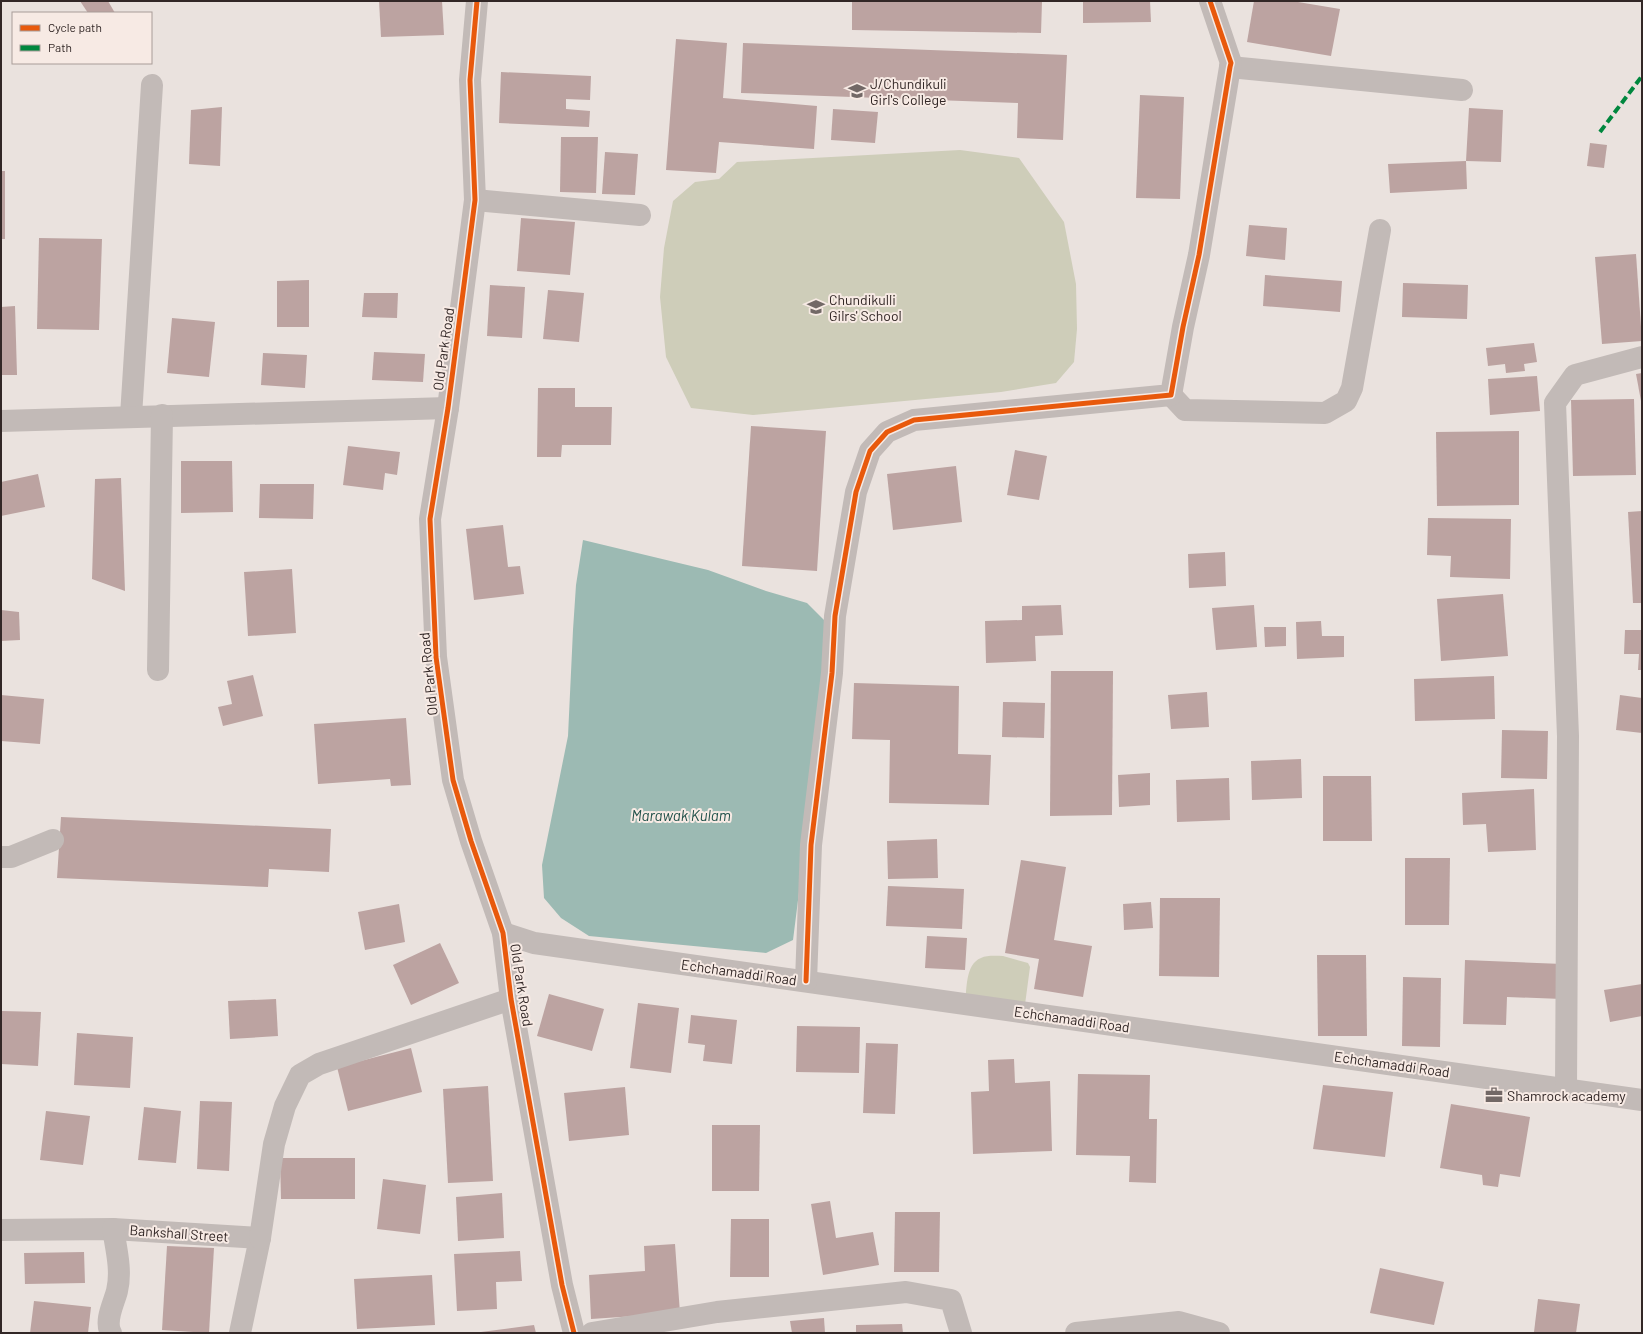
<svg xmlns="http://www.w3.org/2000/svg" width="1643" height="1334" font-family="Barlow,sans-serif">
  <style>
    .green { fill: #cecdb9 }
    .water { fill: #9cbab3 }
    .building { fill: #bca3a1 }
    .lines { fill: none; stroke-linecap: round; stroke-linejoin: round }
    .minor { stroke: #c2bab7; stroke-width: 22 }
    .quiet { stroke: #00873e; stroke-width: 4; stroke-dasharray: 8 4; stroke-linecap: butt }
    .cycleway-casing { stroke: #f7eae4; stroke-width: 8 }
    .cycleway { stroke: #e8590c; stroke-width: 5 }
    .labels { text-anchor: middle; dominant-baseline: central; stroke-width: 4; stroke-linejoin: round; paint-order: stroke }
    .poi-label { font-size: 14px; fill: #322726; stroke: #f7eae4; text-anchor: start }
    .street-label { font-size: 14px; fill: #322726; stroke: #f7eae4 }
    .water-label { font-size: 15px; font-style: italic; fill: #1f5049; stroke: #f7eae4 }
  </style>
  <rect width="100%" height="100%" fill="#eae2de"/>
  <!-- green -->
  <g class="green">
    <path d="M960,150l59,8 45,64 12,62 1,45 -3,33 -18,21 -55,9 -248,23 -62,-7 -25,-51 -6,-60 4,-49 9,-47 22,-19 24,-3 18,-17z"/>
    <path d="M1003,956l25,7 2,4 -6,45 -59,-8c2,-14 0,-40 16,-46 6,-3 15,-2 22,-2z"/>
  </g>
  <!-- water -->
  <path class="water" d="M583,540l125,30 58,21 41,12 21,21v38l-35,278 -27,13 -177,-17 -28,-18 -17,-20 -2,-33 26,-129 5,-106 3,-45z"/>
  <!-- building -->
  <g class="building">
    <path d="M80,1h28l7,12h-27z"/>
    <path d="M379,1h63l2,34 -63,2z"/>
    <path d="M852,1h190l-1,32 -189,-3z"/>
    <path d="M1083,1h67l1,21 -68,1z"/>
    <path d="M1254,1h38l48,8 -9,47 -84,-14z"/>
    <path d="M676,39l51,4 -4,55 94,8 -3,43 -95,-7 -3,31 -50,-3z"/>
    <path d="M743,43l324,12 -4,85 -46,-2 1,-35 -277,-10z"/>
    <path d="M501,72l90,4 -1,24 -24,-1v10l24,2 -1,16 -90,-4z"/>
    <path d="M1140,95l44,2 -4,102 -44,-1z"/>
    <path d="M222,107l-2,59 -31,-2 2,-54z"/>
    <path d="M1469,108l34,2 -2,52 -35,-1 1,28 -77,4 -2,-29 78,-3z"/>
    <path d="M833,109l45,3 -3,31 -44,-3z"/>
    <path d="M561,137h37l-2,56 -36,-1z"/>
    <path d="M1590,143l17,2 -3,23 -17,-2z"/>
    <path d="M605,152l33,2 -3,41 -33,-1z"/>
    <rect x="1" y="171" width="4" height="68"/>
    <path d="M521,218l54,4 -5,53 -53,-4z"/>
    <path d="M1249,225l38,3 -2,32 -39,-4z"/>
    <path d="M39,238l63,1 -3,91 -62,-1z"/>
    <path d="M1636,254l6,87 -40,3 -7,-87z"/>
    <path d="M1265,275l77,6 -2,31 -77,-6z"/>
    <path d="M309,280v47h-32v-46z"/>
    <path d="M1403,283l65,2 -1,34 -65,-2z"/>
    <path d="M490,285l35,2 -3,51 -35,-2z"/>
    <path d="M548,290l36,3 -5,49 -36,-3z"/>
    <path d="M364,293h34l-1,25 -35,-1z"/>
    <path d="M15,306l2,69h-16v-68z"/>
    <path d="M172,318l43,4 -6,55 -42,-4z"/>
    <path d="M1534,343l3,19 -13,2 1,7 -19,2 -1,-9 -17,2 -2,-18z"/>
    <path d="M374,352l51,2 -2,28 -51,-2z"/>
    <path d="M263,353l44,2 -2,33 -44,-3z"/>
    <path d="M1642,373v28h-1l-5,-27z"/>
    <path d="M1537,376l3,35 -50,4 -2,-36z"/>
    <path d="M538,388h37v19h37l-1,38h-49l-1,12h-24z"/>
    <path d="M1634,399l2,76 -63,1 -2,-76z"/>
    <path d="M751,426l75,5 -9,140 -75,-5z"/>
    <path d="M1519,431v74l-82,1 -1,-74z"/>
    <path d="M348,446l52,6 -3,23 -12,-2 -2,17 -40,-5z"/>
    <path d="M1015,450l32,6 -8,44 -32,-5z"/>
    <path d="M181,461h51l1,51 -52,1z"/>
    <path d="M956,466l6,56 -69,8 -6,-56z"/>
    <path d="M38,474l7,33 -44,9v-34z"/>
    <path d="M121,478l4,113 -33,-12 3,-100z"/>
    <path d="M260,484h54l-1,35 -54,-1z"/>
    <path d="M1642,511v92h-9l-5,-91z"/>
    <path d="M1428,518l83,1 -1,60 -60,-2 1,-21 -24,-1z"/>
    <path d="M503,525l5,42 12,-1 4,28 -50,6 -8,-71z"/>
    <path d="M1225,552l1,34 -37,2 -1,-34z"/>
    <path d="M292,569l4,64 -48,3 -4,-64z"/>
    <path d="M1503,594l5,62 -67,5 -4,-62z"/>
    <path d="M1061,605l2,30 -28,1 1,25 -50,2 -1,-42 37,-1v-14z"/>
    <path d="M1254,605l3,42 -41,3 -4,-42z"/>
    <path d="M1,610l18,2 1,28 -19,1z"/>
    <path d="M1321,621l1,15h22v21l-47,2 -1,-37z"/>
    <path d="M1264,627h22v19l-21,1z"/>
    <path d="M1625,630h17v40h-4l1,-16h-15z"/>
    <path d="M1051,671h62l-1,144 -62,1z"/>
    <path d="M253,675l10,41 -40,10 -5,-19 14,-3 -5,-23z"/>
    <path d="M1494,676l1,43 -80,2 -1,-42z"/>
    <path d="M854,683l105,3 -1,68 33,1 -2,50 -100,-2 1,-63 -38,-1z"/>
    <path d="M1207,692l2,35 -38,2 -3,-34z"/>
    <path d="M1,695l43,4 -4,45 -39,-3z"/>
    <path d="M1620,695l22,3v35l-26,-3z"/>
    <path d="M1003,702l42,1 -1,35 -42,-1z"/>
    <path d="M406,718l5,67 -20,1 -1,-7 -72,5 -4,-60z"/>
    <path d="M1502,730l46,1 -1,48 -46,-1z"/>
    <path d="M1301,759l1,39 -50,2 -1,-39z"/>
    <path d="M1150,773v32l-31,2 -1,-32z"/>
    <path d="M1323,776h48l1,65h-49z"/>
    <path d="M1229,778l1,42 -53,2 -1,-42z"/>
    <path d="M1534,789l2,61 -48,2 -2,-28 -23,1 -1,-32z"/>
    <path d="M61,817l270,12 -2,43 -60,-3 -1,18 -211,-9z"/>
    <path d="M937,839l1,39 -50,1 -1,-38z"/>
    <path d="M1405,858h45l-1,67h-44z"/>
    <path d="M1021,860l45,7 -12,73 38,6 -9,51 -49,-8 5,-30 -34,-6z"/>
    <path d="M888,886l76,3 -2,40 -76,-3z"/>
    <path d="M1160,898h60l-1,79 -60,-1z"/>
    <path d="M1151,902l2,26 -29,2 -1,-26z"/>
    <path d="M399,904l6,38 -40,8 -7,-38z"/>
    <path d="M927,936l40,2 -2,32 -40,-2z"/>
    <path d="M440,943l19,40 -48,22 -18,-40z"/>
    <path d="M1317,955h49l1,81h-49z"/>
    <path d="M1465,960l98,4 -1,35 -55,-2 -1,28 -43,-1z"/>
    <path d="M1403,977l38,1 -1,69 -38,-1z"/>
    <path d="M1642,984v32l-32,6 -6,-32z"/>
    <path d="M549,994l55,15 -12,42 -55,-15z"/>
    <path d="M276,999l2,37 -48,3 -2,-38z"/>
    <path d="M638,1003l41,5 -8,65 -41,-5z"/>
    <path d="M2,1011l39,1 -3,54 -37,-2z"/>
    <path d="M691,1015l46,5 -5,44 -29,-3 2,-16 -17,-2z"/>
    <path d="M797,1026l63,1 -1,46 -63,-1z"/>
    <path d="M77,1033l56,4 -3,51 -56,-3z"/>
    <path d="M866,1043l32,1 -3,70 -32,-1z"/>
    <path d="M411,1048l11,44 -74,19 -11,-44z"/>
    <path d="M1014,1059l1,24 35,-2 2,70 -79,3 -2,-62 18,-1 -1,-31z"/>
    <path d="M1078,1074l72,1 -1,44h8l-1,64 -27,-1 1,-26 -54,-1z"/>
    <path d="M1323,1085l70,7 -8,65 -72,-8z"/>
    <path d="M488,1086l5,95 -45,2 -5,-94z"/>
    <path d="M625,1087l4,48 -60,6 -5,-48z"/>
    <path d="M200,1101l32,1 -3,69 -32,-2z"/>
    <path d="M1451,1104l79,13 -10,60 -20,-3 -2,13 -15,-2 -1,-10 -42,-7z"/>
    <path d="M144,1107l37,4 -5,52 -38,-3z"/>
    <path d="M46,1111l44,5 -7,49 -43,-5z"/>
    <path d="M712,1125h48l-1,66h-47z"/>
    <path d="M280,1158h75v41h-74z"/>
    <path d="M383,1179l43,6 -6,49 -43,-5z"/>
    <path d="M502,1193l2,45 -46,3 -2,-44z"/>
    <path d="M830,1201l6,37 37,-6 6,33 -56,10 -12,-71z"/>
    <path d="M895,1212h45l-1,60h-45z"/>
    <path d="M731,1219h38v58h-39z"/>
    <path d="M675,1244l5,69 -89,6 -2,-44 56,-4 -1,-25z"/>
    <path d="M167,1246l47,2 -5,85 -47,-3z"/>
    <path d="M520,1251l2,30 -26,1 1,27 -40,2 -3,-57z"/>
    <path d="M84,1252l1,31 -60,1 -1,-31z"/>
    <path d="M1380,1268l64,14 -10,43 -64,-12z"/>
    <path d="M432,1275l3,50 -78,4 -3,-50z"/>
    <path d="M1538,1299l42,5 -4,29 -42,-1z"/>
    <path d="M34,1301l57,6 -3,26h-58z"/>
    <path d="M824,1318l1,15h-33l-2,-12z"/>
    <path d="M902,1324l1,9h-47v-8z"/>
    <path d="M534,1325l2,8h-55v-1z"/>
  </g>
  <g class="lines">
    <!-- minor -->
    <g class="minor">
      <path d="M477,1l-7,79 5,120 -27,208 -18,111 6,138 17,123 18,61 32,92 8,66 51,286 12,48"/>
      <path d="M1230,67l232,23"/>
      <path d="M475,200l165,15"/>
      <path d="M1171,395l14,15 140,3 21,-12 6,-13 28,-158"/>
      <path d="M131,416l21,-331"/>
      <path d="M1,421l447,-13"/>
      <path d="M158,670l4,-255"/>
      <path d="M1,857h10l42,-17"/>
      <path d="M503,933l31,10 1108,157"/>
      <path d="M806,981l5,-136 21,-172 3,-57 21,-124 14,-41 17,-19 27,-12 257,-25 12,-68 16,-72 31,-188 1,-4 -21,-62"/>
      <path d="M1566,1089l2,-353 -13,-333 20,-28 67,-18"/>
      <path d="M1,1230l112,-1 147,9 -20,95"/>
      <path d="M260,1238l14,-94 11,-38 15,-31 19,-11 192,-65"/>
      <path d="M111,1333c-7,-12 3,-30 6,-42 5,-20 -1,-43 -4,-62"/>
      <path d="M592,1333l125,-21 189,-20 45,8 10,33"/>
      <path d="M1076,1333l103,-11 40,11"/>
    </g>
    <!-- quiet -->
    <path class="quiet" d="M1600,132l42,-56"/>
    <!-- cycleway casing -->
    <g class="cycleway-casing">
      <g id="cycleway">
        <path d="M477,1l-7,79 5,120 -27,208 -18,111 6,138 17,123 18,61 32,92 8,66 51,286 12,48"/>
        <path d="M806,981l5,-136 21,-172 3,-57 21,-124 14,-41 17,-19 27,-12 257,-25 12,-68 16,-72 31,-188 1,-4 -21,-62"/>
      </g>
    </g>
    <!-- cycleway -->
    <use href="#cycleway" class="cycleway"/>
  </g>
  <!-- icons -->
  <defs>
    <g id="school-bare" transform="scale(1.38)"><path d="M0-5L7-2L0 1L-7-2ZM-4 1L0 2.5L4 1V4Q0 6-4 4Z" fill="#726866" stroke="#f7eae4" stroke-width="2.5" paint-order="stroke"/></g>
    <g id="office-bare" transform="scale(1.38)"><path d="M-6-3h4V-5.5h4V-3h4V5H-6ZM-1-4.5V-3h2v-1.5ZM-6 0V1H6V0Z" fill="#726866" stroke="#f7eae4" stroke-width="2.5" paint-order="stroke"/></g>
  </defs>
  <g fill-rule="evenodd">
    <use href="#school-bare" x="857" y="91"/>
    <use href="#school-bare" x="816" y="307"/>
    <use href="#office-bare" x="1494" y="1095"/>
  </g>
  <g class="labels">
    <!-- poi labels -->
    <g class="poi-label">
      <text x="870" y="83">J/Chundikuli<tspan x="870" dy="16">Girl's College</tspan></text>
      <text x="829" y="299">Chundikulli<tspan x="829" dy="16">Gilrs' School</tspan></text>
      <text x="1507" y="1095">Shamrock academy</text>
    </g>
    <!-- street labels -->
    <g class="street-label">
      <text transform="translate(443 349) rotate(-82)">Old Park Road</text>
      <text transform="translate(428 674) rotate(-96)">Old Park Road</text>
      <text transform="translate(739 972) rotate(8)">Echchamaddi Road</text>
      <text transform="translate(522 985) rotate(81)">Old Park Road</text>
      <text transform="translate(1072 1019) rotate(8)">Echchamaddi Road</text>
      <text transform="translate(1392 1064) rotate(8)">Echchamaddi Road</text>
      <text transform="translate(179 1233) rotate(4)">Bankshall Street</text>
    </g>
    <!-- water labels -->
    <g class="water-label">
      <text x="681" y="815">Marawak Kulam</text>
    </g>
  </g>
  <!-- border -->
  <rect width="1643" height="1334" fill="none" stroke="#322726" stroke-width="4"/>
  <!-- legend -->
  <rect x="12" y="12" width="140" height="52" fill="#f7eae4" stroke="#a89c98"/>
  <rect x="20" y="25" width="20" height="6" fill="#e8590c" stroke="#a89c98"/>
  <text x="48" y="32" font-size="12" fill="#322726">Cycle path</text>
  <rect x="20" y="45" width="20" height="6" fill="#00873e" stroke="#a89c98"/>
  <text x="48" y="52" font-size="12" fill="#322726">Path</text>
</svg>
